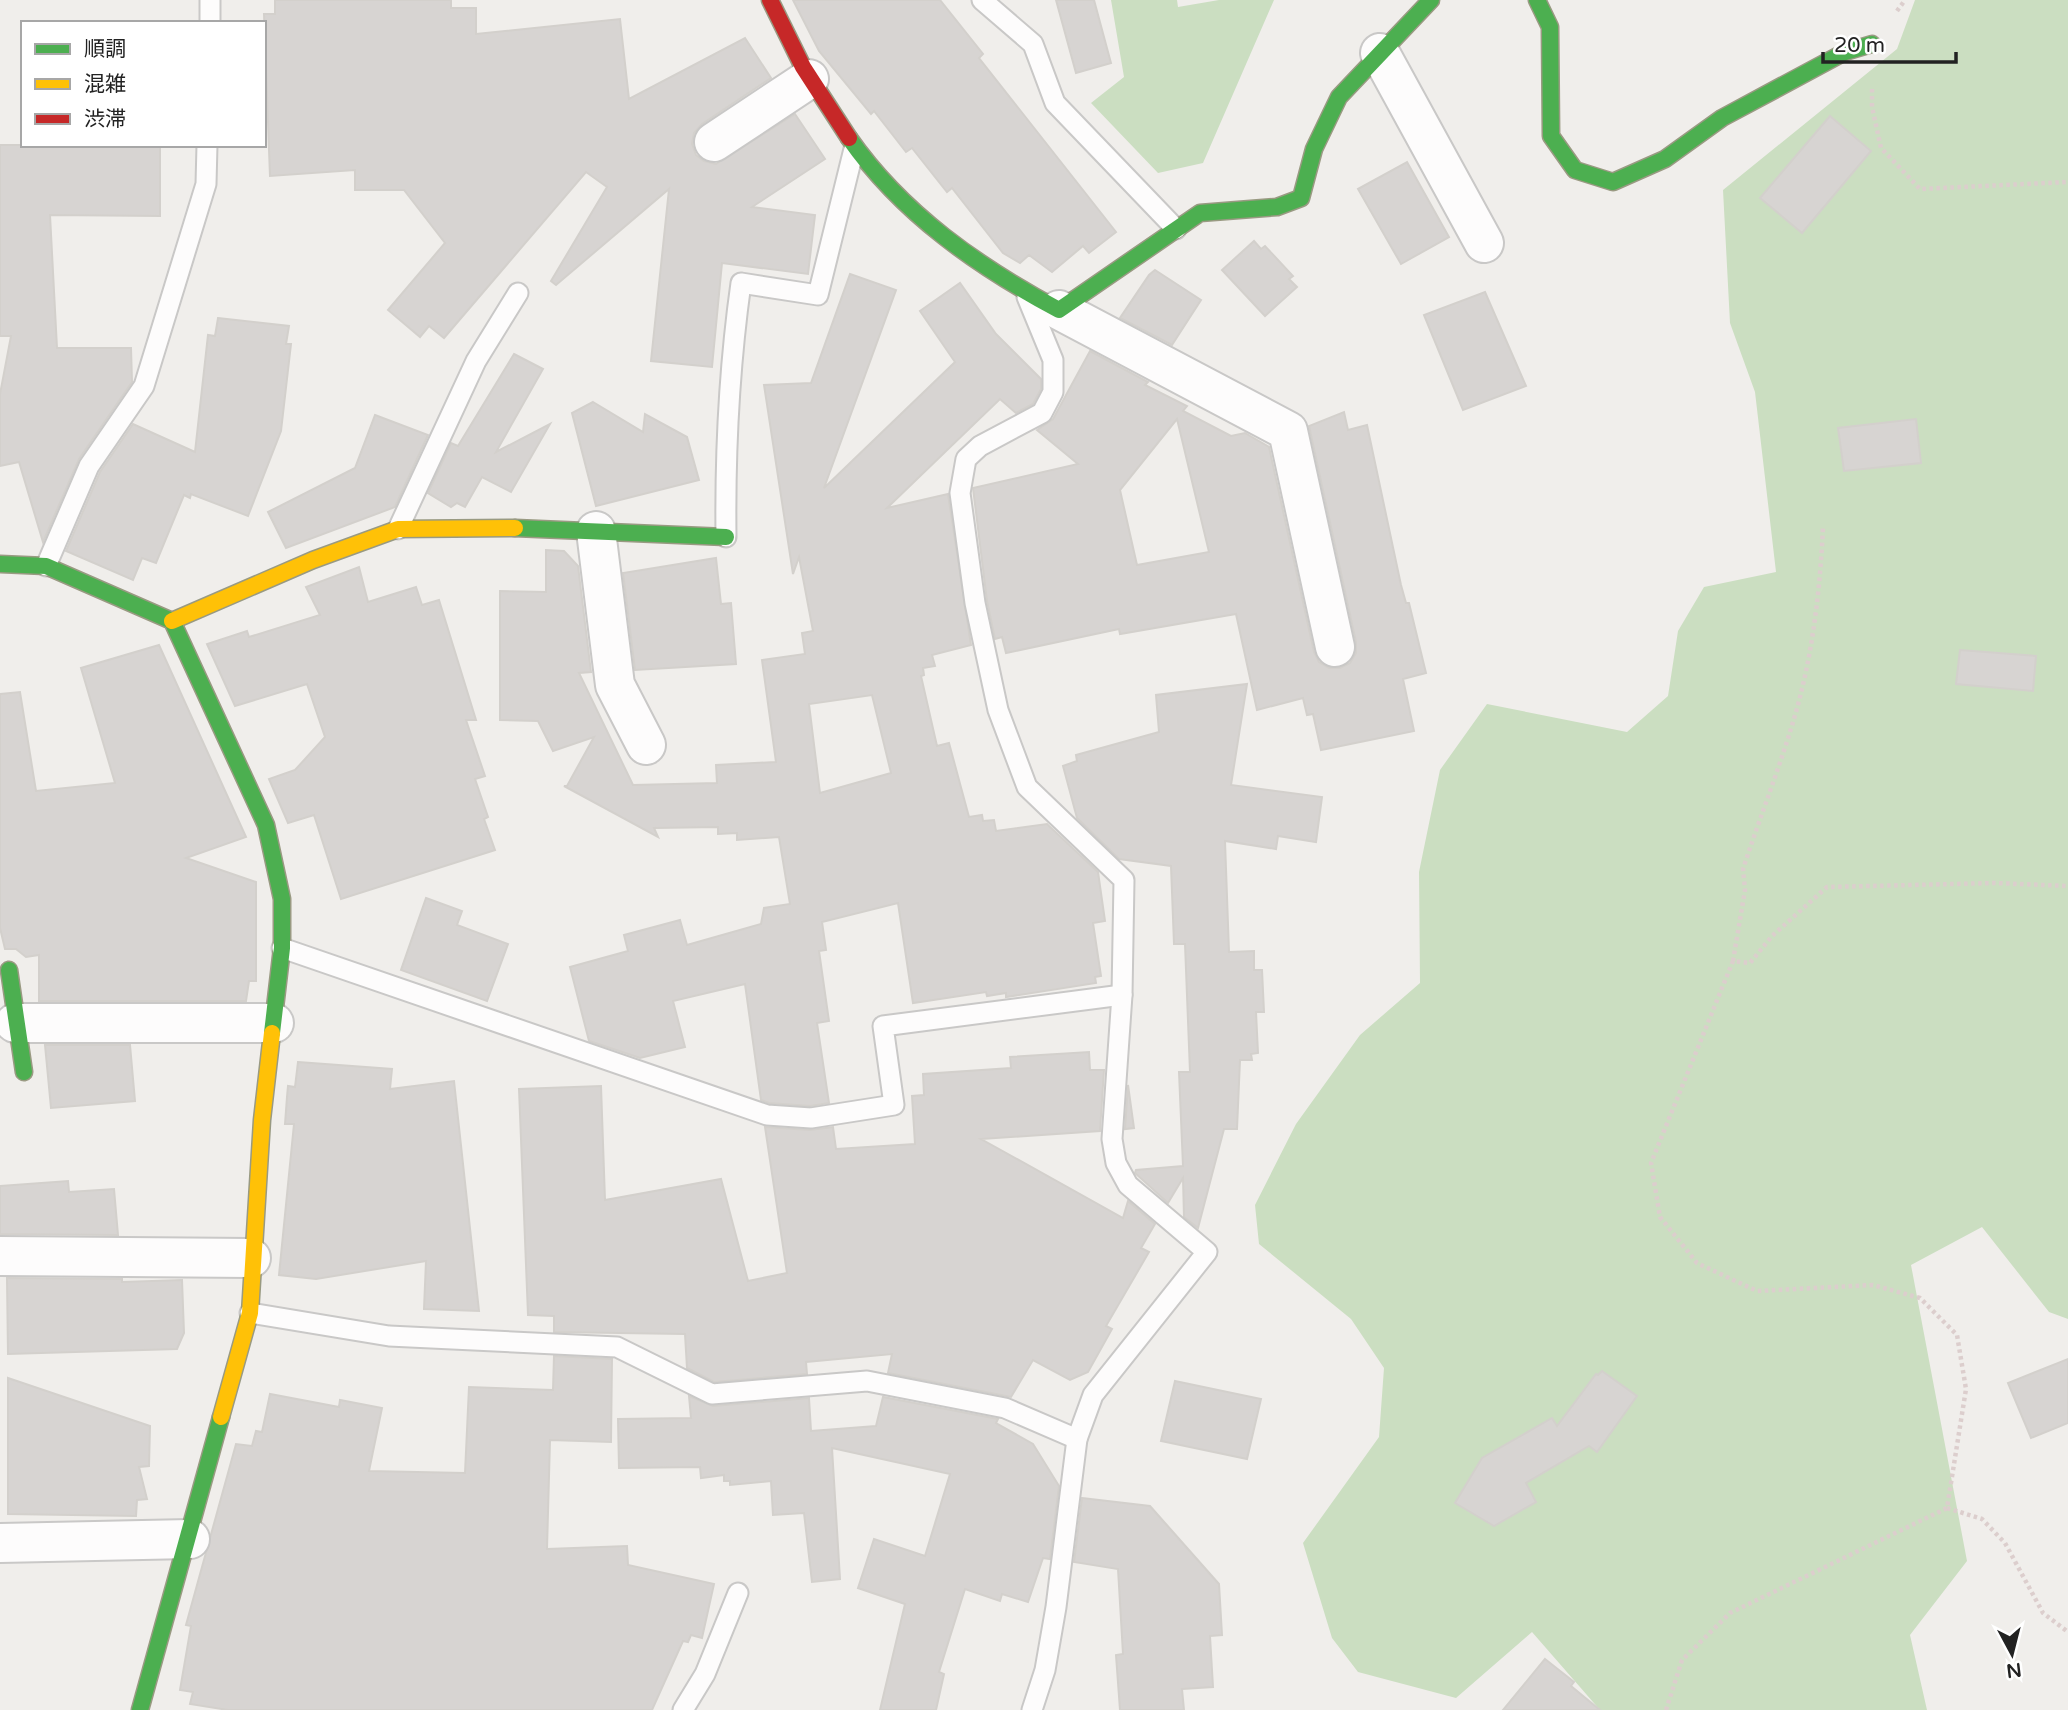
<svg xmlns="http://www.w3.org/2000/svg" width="2068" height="1710" font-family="'Varela Round','Noto Sans JP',sans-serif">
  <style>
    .forest { fill: #cbdec1 }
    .building { fill: #d7d4d2; stroke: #d3d0cc; stroke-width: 2; fill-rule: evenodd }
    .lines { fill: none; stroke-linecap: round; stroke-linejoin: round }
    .lane-casing { stroke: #c9c8c7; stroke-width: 23 }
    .street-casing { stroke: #c9c8c7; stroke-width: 42 }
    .fast-casing { stroke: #999a82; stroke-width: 19 }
    .slow-casing { stroke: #999a82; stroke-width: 19 }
    .jam-casing { stroke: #999a82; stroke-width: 19 }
    .path { stroke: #dccecd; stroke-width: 4.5; stroke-dasharray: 3.5 3.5; stroke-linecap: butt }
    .lane { stroke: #fdfcfc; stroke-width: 19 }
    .street { stroke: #fdfcfc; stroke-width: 38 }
    .fast { stroke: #4caf50; stroke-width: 16 }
    .slow { stroke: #ffc107; stroke-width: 16 }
    .jam { stroke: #c62828; stroke-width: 16 }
  </style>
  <rect width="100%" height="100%" fill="#f0eeeb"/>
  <!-- forest -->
  <g class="forest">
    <path d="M1111,0h66l1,7 41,-7h55l-71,163 -45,10 -67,-70 33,-26z"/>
    <path d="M1915,0h153v1319l-19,-7 -67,-85 -71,38 56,296 -57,74 17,75h-327l-68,-78 -76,66 -98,-26 -26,-34 -29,-95 76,-106 5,-69 -33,-49 -92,-75 -4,-39 41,-81 64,-89 60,-52 -1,-111 21,-102 47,-66 140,28 41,-36 10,-65 26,-44 72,-15 -21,-180 -25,-69 -7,-133 174,-141z"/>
  </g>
  <!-- building -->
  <g class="building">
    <path d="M275,0h176v8h25v26l144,-15 9,80 116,-61 26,40 -69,46 -8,9 -2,11 4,11 8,6 12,3 79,-50 30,45 -73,48 63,8 -7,59 -86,-11 -10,104 -61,-6 18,-172 -113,96 -5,-4 56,-94 -21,-15 -142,166 -15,-12 -9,11 -32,-27 57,-67 -41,-53h-49v-20l-85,6 -6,-162h11z"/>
    <path d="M793,0h147l43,54 -4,4 137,174 -27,21 -6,-7 -31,26 -23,-17 -9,8 -17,-10 -51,-65 -5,4 -35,-44 -6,4 -32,-41 -3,3 -52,-63z"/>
    <path d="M1056,0h38l17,63 -35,10z"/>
    <path d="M1830,116l41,35 -69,82 -42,-35z"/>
    <path d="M0,145h160v71l-110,-1 7,133h74l1,34 -53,77 -36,83 -24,-80 -19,4v-72l11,-58h-11z"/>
    <path d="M1407,162l42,75 -48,27 -43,-75z"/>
    <path d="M1254,241l7,8 4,-3 28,30 -4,3 8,8 -32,29 -43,-46z"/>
    <path d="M1155,270l46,30 -29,45 -52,-27 29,-43z"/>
    <path d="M850,274l46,16 -72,198 131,-126 -35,-51 40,-28 36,51 45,45v10l-8,15 -17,9 -16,-14 -113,109 61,-14 23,151 -39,10 3,11 -12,2 1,7 -3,1 16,70 12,-3 20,74 13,-2 1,6 11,-1 2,11 51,-7 51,48 7,49 -12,2 8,53 -6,1 1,6 -90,14v-4l-19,3 -1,-4 -73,11 -15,-100 -76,19 4,28 -7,1 10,70 -12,2 12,80 -19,3 -41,-3 -8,-3 -16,-116 -72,17 12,46 -45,11 -51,-17 -19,-74 58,-16 -4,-16 56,-15 7,25 74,-21 3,-16 26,-4 -11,-67 -42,3v-7l-19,1v-7l-64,1 4,9 -94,-51h3l27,-49 -41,14 -15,-30 -38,-1v-129l46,1v-42l18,1 14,15 13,106 -12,1 54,112 84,-2 -1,-18 60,-3 -14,-102 43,-6 -3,-21 11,-2 -14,-74 -6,17 -29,-189 47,-2zM872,695l19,78 -71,20 -11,-89z"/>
    <path d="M1485,292l41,94 -63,24 -39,-95z"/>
    <path d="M218,318l71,8 -3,18h5l-10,87 -33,85 -57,-22 -1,4 -6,-3 -28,68 -14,-5 -9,22 -67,-29 34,-79 33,-48 62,28 13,-117 7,1z"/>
    <path d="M1090,351l58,31 -3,3 42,21 -4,5 48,25 14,-3 24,14 45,205 5,10 10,6h11l10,-5 6,-10v-11l-47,-216 35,-14 4,18 19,-5 34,160 5,18h3l17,70 -23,6 11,52 -93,19 -8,-36 -6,1 -4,-17 -46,12 -21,-96 -116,20 -1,-5 -113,24 -4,-16 -7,2 -8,-38 -14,-113 105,-24 -41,-34 16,-11zM1177,419l32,133 -72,13 -17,-75z"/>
    <path d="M514,354l29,15 -47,83 54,-28 -39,68 -29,-15 -17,30 -8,-4 -6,4 -23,-14 23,-50 7,3z"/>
    <path d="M593,402l50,30 2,-18 42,23 12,43 -103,26 -24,-93z"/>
    <path d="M375,415l53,20 -33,72 -109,41 -18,-36 87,-44z"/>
    <path d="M1916,419l5,44 -77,8 -6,-43z"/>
    <path d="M716,558l5,46 10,-1 5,61 -101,6 -12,-97z"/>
    <path d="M359,567l9,35 48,-15 6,18 17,-5 37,120h-10l19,56 -10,3 13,38 -4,2 11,31 -154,49 -27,-84 -26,8 -19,-44 26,-9 30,-33 -18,-53 -72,22 -28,-62 40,-13 2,6 71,-22 -14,-28z"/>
    <path d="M159,645l87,192 -60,21 70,24v99h-7l-3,20h-207v-46l-13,2 -10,-8h-11l-5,-21v-234l20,-2 16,99 79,-8 -34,-115z"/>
    <path d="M1960,650l76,6 -3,35 -77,-7z"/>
    <path d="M1247,684l-16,101 91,12 -6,45 -38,-6 -2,13 -51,-8 4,111 25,-1v19h8l2,42h-8l2,41 -7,1 1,6h-12l-3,69h-13l-26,99 -14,-11 -1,-39 -15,25 -33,-30 1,-3 47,-4 -4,-94h11l-5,-128h-11l-3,-78 -52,-7 -42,-41 -14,-52 14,-5 -1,-6 83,-23 -3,-37z"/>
    <path d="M426,898l36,13 -5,14 51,19 -21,57 -86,-31z"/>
    <path d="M45,1045h85l5,56 -84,7z"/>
    <path d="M1089,1052l1,18h14l-4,61 -119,8 142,79 5,-17 27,23 -14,24 8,4 -43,74 6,3 -24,43 -18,8 -37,-20 -22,37 -123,-24 4,-19 -86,8 1,12 -93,8 -27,-14 -2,-34 -131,-2v-16l-26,-1 -9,-226 82,-3 4,114 116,-21 27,102 39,-8 -22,-146 45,3 23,-3 3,22 79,-5 -3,-48 12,-1 -1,-21 88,-6 -1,-11z"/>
    <path d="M298,1062l94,7 -2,20 64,-8 25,230 -55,-2 2,-48 -110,18 -37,-4 15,-151h-9l2,-27 1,-11 7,1z"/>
    <path d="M1128,1085l6,43 -9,1z"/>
    <path d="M68,1181l1,11 45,-3 4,46 -118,-1v-48z"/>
    <path d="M7,1278l115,1v3l60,-2 2,53 -7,16 -169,5z"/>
    <path d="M554,1356l58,3 -1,83 -61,-2 -3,109 80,-3 1,19 86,19 -12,54 -11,-3 -3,7 -5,-1 -31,69h-424l-38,-6 3,-12 -13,-2 11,-64 -5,-1 50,-181 16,2 4,-15 6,1 8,-38 69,13 1,-7 42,8 -13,63 96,2 4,-86 84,3z"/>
    <path d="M2068,1359v64l-37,15 -23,-55z"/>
    <path d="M1602,1371l35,25 -40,56 -8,-6 -63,37 10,19 -42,24 -39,-23 27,-45 70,-40 5,8 39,-52 2,1z"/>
    <path d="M8,1378l142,48 -1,40 -10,1 8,32 -10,1 -1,16 -128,-2z"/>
    <path d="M1175,1381l86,18 -14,60 -86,-18z"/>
    <path d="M689,1396l24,10 96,-8 2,33 65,-5 7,-29 115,22 -2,4 37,21 26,42 -9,73 -7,-1 -15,44 -26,-8 -2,7 -35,-12 -26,83 5,2 -8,36h-56l25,-106 -47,-16 16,-49 51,17 25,-82 -118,-26 8,131 -28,3 -8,-69 -31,2 -2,-34 -41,4v-4h-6v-6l-23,3 -1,-11 -81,1 -1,-49 73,-1z"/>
    <path d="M1082,1498l68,8 69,78 3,51 -12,1 3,51 -31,2 2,21h-64l-4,-55 7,-1 -5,-85 -44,-7z"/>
    <path d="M1545,1659l29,23 -3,4 29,24h-97z"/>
  </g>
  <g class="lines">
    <!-- lane casing -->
    <g class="lane-casing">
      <g id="lane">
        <path d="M982,0l51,44 22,59 121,126"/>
        <path d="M210,23v-23"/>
        <path d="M1027,297l26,63v32l-11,21 -62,33 -14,13 -6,34 15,110 23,107 29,77 97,93 -2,115 -10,144 4,24 12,22 79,67 -114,143 -16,44 -21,168 -11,63 -13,40"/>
        <path d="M398,529l78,-168 42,-68"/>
        <path d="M726,537c-1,-85 3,-169 15,-254l77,12 36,-146"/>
        <path d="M46,566l43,-100 55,-80 62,-202 1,-39"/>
        <path d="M282,948l485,167 44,3 83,-13 -11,-79 239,-31"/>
        <path d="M250,1313l139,23 228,11 95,47 155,-13 138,27 72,31"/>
        <path d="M683,1710l22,-36 33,-81"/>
      </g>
    </g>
    <!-- street casing -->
    <g class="street-casing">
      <g id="street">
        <path d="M1380,53l104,190"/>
        <path d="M714,142l95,-63"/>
        <path d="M1059,310l229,121 47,216"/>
        <path d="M596,531l19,154 31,60"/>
        <path d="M15,1023h259"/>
        <path d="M0,1256l251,2"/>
        <path d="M0,1543l190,-4"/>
      </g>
    </g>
    <!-- fast casing -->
    <g class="fast-casing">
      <g id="fast">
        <path d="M1537,0l13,27 1,109 24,34 38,12 52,-23 57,-41 123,-66 27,-8"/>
        <path d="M849,138c53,76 130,129 210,172l141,-97 77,-6 24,-9 13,-49 25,-52 92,-97"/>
        <path d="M515,528l211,9"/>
        <path d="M0,564l46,2 126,55 94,204 16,74v49l-10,85"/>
        <path d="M9,970l15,102"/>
        <path d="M140,1710l81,-293"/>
      </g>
    </g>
    <!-- slow casing -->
    <g class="slow-casing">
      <g id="slow">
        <path d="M172,621l141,-61 85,-31 117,-1"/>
        <path d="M221,1417l29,-104 12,-193 10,-87"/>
      </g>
    </g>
    <!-- jam casing -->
    <g class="jam-casing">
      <path id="jam" d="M770,0l33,67 46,71"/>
    </g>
    <!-- path -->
    <g class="path">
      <path d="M1897,11l8,-11"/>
      <path d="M1872,89v18l9,41 39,41 148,-7"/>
      <path d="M1733,961l12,-71 -2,-21c16,-49 35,-97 50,-147 19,-62 27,-130 30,-195"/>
      <path d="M1947,1508l35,11 23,24 38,70 25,19"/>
      <path d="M1666,1710l16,-50 48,-47 217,-105 19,-119 -9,-54 -37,-37 -47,-13 -116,6 -60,-28 -37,-46 -9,-54 82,-202 17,2 22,-27 55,-49 168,-4 73,3"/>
    </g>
    <!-- lane -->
    <use href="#lane" class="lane"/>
    <!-- street -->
    <use href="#street" class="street"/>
    <!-- fast -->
    <use href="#fast" class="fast"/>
    <!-- slow -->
    <use href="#slow" class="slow"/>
    <!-- jam -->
    <use href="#jam" class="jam"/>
  </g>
  <!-- legend -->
  <rect x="21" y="21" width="245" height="126" fill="#ffffff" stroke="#a7a7a7" stroke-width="2"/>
  <rect x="35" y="44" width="35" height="10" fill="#4caf50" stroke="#a7a7a7" stroke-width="2"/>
  <text x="84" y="56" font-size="21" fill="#222222">順調</text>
  <rect x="35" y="79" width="35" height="10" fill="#ffc107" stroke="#a7a7a7" stroke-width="2"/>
  <text x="84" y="91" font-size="21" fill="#222222">混雑</text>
  <rect x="35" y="114" width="35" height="10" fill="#c62828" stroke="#a7a7a7" stroke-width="2"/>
  <text x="84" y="126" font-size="21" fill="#222222">渋滞</text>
  <!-- north arrow -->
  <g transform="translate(2012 1654) rotate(173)" stroke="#ffffff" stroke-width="5" paint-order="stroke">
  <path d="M0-5L12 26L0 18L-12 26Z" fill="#222222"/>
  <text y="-10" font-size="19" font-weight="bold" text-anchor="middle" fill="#222222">N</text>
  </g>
  <!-- scale -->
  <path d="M1823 52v10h133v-10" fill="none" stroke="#222222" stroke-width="3.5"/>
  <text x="1834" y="52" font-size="21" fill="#222222" stroke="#ffffff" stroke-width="5" paint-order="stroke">20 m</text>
</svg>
